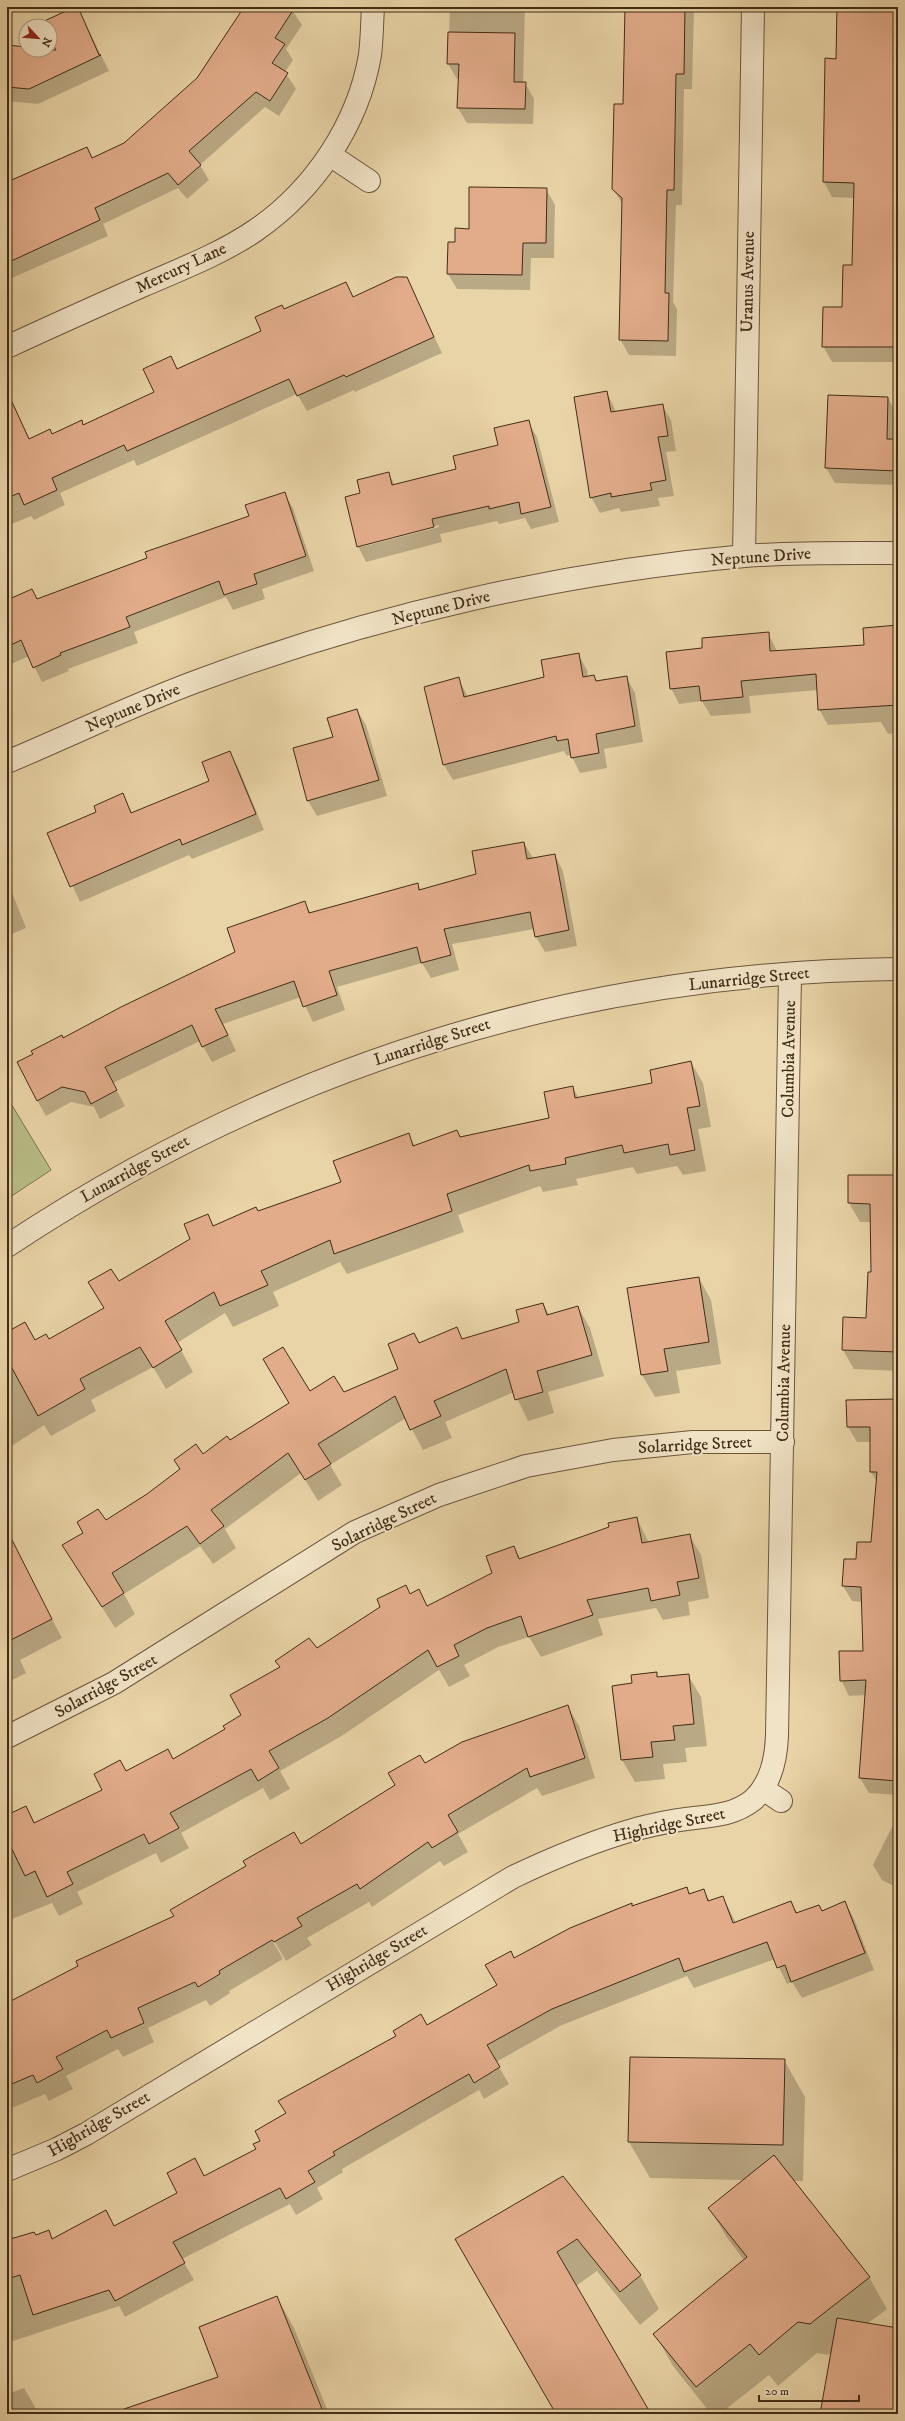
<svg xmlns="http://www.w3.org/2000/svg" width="905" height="2421" font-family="'IM FELL DW Pica',serif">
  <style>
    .green { fill: #b8bc86; stroke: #7c744e }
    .shadow { fill: #0003; fill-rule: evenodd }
    .building { fill: #e2ac8b; stroke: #412c17 }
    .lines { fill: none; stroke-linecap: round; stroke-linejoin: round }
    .street-casing { stroke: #6b563b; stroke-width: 24 }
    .street { stroke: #f1e3c6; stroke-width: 22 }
    .labels { text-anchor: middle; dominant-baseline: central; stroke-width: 4; stroke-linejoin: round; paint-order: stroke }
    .street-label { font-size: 17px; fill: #412c17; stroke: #f1e3c6 }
  </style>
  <rect width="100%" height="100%" fill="#e9d4a7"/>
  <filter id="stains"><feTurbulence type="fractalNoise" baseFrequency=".005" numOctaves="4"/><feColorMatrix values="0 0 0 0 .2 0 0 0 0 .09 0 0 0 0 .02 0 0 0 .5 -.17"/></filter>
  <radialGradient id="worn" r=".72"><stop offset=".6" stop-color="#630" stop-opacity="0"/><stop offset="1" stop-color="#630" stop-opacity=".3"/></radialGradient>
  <!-- green -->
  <path class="green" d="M7,1097l44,73 -44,29z"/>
  <!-- shadow -->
  <g class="shadow">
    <path d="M77,7l32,64 -71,33 -31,-3v-55l50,6 -7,-16v-10h-5z"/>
    <path d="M246,7h44l12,18 -16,24 7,11 -8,12 11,17 -17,27 -14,-9 -65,58 9,15 -22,19 -9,-11 -75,36 5,12 -101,44v-88l35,-25 25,-11 20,-8 6,11 31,-15 74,-65z"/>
    <path d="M450,7h75l-2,76h2l9,16 -1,25 -66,-1 -9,-15 1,-29h-2l-9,-15z"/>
    <path d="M626,7h68l-2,82h-8l-2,116h-6l-3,97 4,7 -1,47 -47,-1 -9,-16 3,-134 -10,-16 11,-84z"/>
    <path d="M838,7h60v355h-66l-9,-16 20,-38 10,-42 1,-68 -22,-1 -8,-15 2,-123 11,1z"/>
    <path d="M546,189l9,16 -1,53h-23l-1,32 -73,-1 -9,-15 22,-44z"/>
    <path d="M406,278l36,75 -87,39 -1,-2 -47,21 -10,-17 -160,72 -3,-6 -74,33 5,12 -31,15 -3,-4 -24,10v-98l13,-6 10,17 22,-4 29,-14 3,5 72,-33 15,-35 7,12 84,-39 22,-20 61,-28 9,15z"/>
    <path d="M607,392l9,20 46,-7 9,15 5,31 -10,1 8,44 -16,2 2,8 -39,6 -2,-4 -19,5 -9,-16z"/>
    <path d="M888,398l8,15 2,72 -63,-2 -9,-15z"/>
    <path d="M528,422l9,15 22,85 -28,7 -6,-11 -26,6 -2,-3 -57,13 2,8 -76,20 -8,-16 3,-52 27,-21 7,12 63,-16 41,-23zM439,525v2l-78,20v-2z"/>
    <path d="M284,493l9,15 21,63 -52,18 3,10 -32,11 -7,-13 -92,35 4,11 -70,26 1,2 -27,11 -13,-26 -22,10v-65l31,-1 111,-42 101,-41z"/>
    <path d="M898,626v107l-10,1 -7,-12 -53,3 -9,-16 -1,-19 -69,6 2,17 -40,3 -9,-15 -23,3 -8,-16 32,-39 65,-16 9,18 88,-6z"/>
    <path d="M578,654l9,16 1,7 6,-1 3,6 29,-5 9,16 8,49 -39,7 3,19 -27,5 -9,-18 -4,1 -3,-5 -111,29 -9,-15 14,-87 10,19 77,-20z"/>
    <path d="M357,710l9,15 21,71 -70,20 -9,-15 -14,-52 40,-12z"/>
    <path d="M229,752l9,15 26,63 -72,29 -3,-4 -109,47 -32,-68 49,-22 25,-17 11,19 78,-33z"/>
    <path d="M524,843l9,15 22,-3 8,16 14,75 -32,6 -9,-15 -2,-8 -82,15 7,26 -28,8 -9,-15 -85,24 8,23 -32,12 -12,-25 -78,27 13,27 -24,11 -12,-21 -87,42 12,23 -25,13 -6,-12 -23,-5 -25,14 -9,-16 26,-61 173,-86 68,-51 7,11 106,-29 4,6 56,-16z"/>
    <path d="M7,880l19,48 -19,8z"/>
    <path d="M691,1062l12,21 8,44 -13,2 8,42 -23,4 -6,-9 -40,8 -4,-7 -57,12 2,6 -35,7 -3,-6 -82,29 6,17 -117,42 -7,-12 -67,30 6,14 -46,21 -8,-14 -48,30 16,29 -27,17 -13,-22 -62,33 5,11 -45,25 -7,-11 -37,24v-87l2,-1 -2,-4v-24l28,8 14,-1 56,-31 13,-27 73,-43 16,-24 7,11 128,-43 66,-49 7,12 42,-15 4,7 90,-19 21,-32 7,11 74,-14z"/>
    <path d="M898,1176v195l-44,-2 -11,-19 1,-32 23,1 5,-46 -1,-51h-11l-11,-19z"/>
    <path d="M699,1278l12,22 10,64 -45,7 4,22 -25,4 -13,-22 -13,-86z"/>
    <path d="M543,1304l7,12 28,-9 12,21 14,48 -56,16 6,21 -26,8 -14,-29 -69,30 7,16 -29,12 -17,-32 -76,47 12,20 -24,16 -17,-28 -76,56 11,19 -23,16 -13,-18 -76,48 11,20 -20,14 -51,-82 83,-51 56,-39 107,-64 33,1 57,-24 14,-35 6,10 36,-16 7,12 58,-18z"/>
    <path d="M898,1400v395l-29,-2 -9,-15 6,-83 -17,1 -8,-16 23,-28 -1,-50 -11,-1 -9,-15 14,-26 15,-17 5,-61 -6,-10v-30h-14l-9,-15z"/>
    <path d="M637,1519l12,24 40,-8 12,20 8,43 -21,4 2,13 -27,5 -7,-12 -58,11 5,16 -62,22 -12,-20 -31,10 -34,18 6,11 -21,11 -10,-17 -99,67 -60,34 10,18 -20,11 -7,-12 -82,45 8,15 -28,15 -5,-10 -79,39 6,12 -24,12 -7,-13 -45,18v-105l19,-9 9,16 69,-33 22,-17 47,-13 53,-30 90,-80 103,-59 9,16 65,-33 21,-27 7,13z"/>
    <path d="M24,1566l38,72 -42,22 6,13 -19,10v-109z"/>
    <path d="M656,1674l3,4 29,-3 13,22 6,49 -22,2 2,14 -24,2 2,15 -30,3 -13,-22 -9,-73 20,-3z"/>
    <path d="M568,1707l11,19 16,52 -53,18 -5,-8 -79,46 10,18 -24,14 -4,-5 -68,46 -3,-5 -62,36 5,7 -26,16 -14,-24 -1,1 12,21 -54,32 1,2 -20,13 -4,-6 -58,28 6,14 -31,15 -5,-8 -52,27 7,13 -24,12 -4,-7 -38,16v-102l294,-162 95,-60 29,-21z"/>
    <path d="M898,1815v73l-16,-8 -9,-15z"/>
    <path d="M686,1888l4,6 13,-4 7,11 13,-4 13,26 55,-21 7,12 24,-2 23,-10 9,17 20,51 -72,28 -10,-16 -5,2 -12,-25 -81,29 -7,-12 -125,49 -66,37 13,22 -25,15 -5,-9 -137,79 1,3 -26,16 6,11 -27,16 -6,-11 -108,55 12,21 -69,37 -6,-11 -112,37v-79l29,-28 13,-4 4,8 61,-13 65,-34 16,-33 10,17 52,-28 170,-123 71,-40 16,-27 118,-52z"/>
    <path d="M784,2060l21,37 -2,84h-10l76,96 18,32 -20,15 31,5v85h-77l11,-62 -4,3 -11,-2 -39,33 -9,-11 -49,39h-9l-38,-48 -18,-32 89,-74 -16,-21 -19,-31 35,-28 -94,-2 -21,-36z"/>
    <path d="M563,2177l77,98 19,34 -19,16 -43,-54 -21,15 74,128h-93l-101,-174z"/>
    <path d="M277,2297l17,31 35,86h-216l107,-36z"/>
    <path d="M24,2388l15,26h-32v-20z"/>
    <path d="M773,2410l32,4h-33z"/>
  </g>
  <!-- building -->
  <g class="building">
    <path d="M75,7h3l21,48h2l-72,34 -22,-2v-42l19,2v3h30l-6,-12v-12h-6l-2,-4z"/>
    <path d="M244,7h51l-20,31 10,6 -13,19 16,10 -18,28 -14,-9 -67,59 12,14 -23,20 -10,-12 -73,35 5,12 -93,43v-81l80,-35 5,11 32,-15 73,-65z"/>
    <path d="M625,7h60l-1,67h-8l-2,116h-7l-2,103h4l-1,48 -49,-1 3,-142 -10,-9 2,-85h9z"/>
    <path d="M837,7h61v340h-76l1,-40h19l1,-42h9l2,-82 -31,-1 2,-124 11,1z"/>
    <path d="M448,32l67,1 -1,49h12l-1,27 -68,-1 2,-44h-12z"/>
    <path d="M469,187l78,1 -1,55h-23l-1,32 -75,-1 1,-32h7v-14l14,1z"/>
    <path d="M396,277h11l27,60 -88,40 -2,-2 -47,21 -8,-17 -162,72 -3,-6 -72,33 5,12 -33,15 -5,-12 -12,5v-107l22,48 21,-10 2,5 30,-14 1,5 71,-33 -11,-23 28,-13 6,13 84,-38 -6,-14 27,-12 2,4 62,-27 7,15z"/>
    <path d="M607,391l4,21 52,-8 5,32 -10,1 8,43 -16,3 2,7 -41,7v-4l-21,5 -16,-101z"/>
    <path d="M828,395l60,2 -1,42h11v32l-73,-3z"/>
    <path d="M529,420l22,87 -30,7 -2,-12 -30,7v-3l-57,13 2,8 -77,20 -12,-50 15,-4 -3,-13 32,-8 3,13 64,-16 -3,-13 45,-11 -4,-17z"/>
    <path d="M285,492l21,64 -52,18 3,10 -33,11 -5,-14 -93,36 4,10 -70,26 1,2 -28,13 -12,-28 -14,7v-47l25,-11 5,10 110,-41 -2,-6 104,-36 -4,-11z"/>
    <path d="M898,625v80l-80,5 -2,-36 -75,7 2,16 -42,4 -2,-15 -29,3 -4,-37 36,-4v-10l67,-6 1,19 94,-6 -1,-17z"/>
    <path d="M579,653l4,24 11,-2 2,6 31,-5 8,50 -39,8 3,19 -28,5 -3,-19 -11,2 -1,-5 -113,29 -19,-78 35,-10 5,20 80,-20 -3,-17z"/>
    <path d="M357,709l22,71 -72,21 -14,-53 40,-11 -6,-19z"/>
    <path d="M230,751l26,63 -74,31 -2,-6 -110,48 -23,-54 49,-21 -2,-6 29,-13 8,20 78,-32 -7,-19z"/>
    <path d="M524,842l3,17 28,-5 14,76 -34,7 -5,-25 -86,17 7,26 -30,8 -4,-16 -88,24 8,24 -34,12 -9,-26 -79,28 13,26 -26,12 -10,-22 -87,42 12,23 -26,14 -6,-12 -23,-5 -25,14 -20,-39 16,-8 -2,-3 31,-16 1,3 58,-31 114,-55 -8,-24 78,-27 4,12 109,-30 1,7 57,-16 -4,-23z"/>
    <path d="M691,1061l9,45 -13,2 8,42 -25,5 -2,-11 -44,9 -2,-8 -57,13 1,6 -36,7 -1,-6 -82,29 5,17 -118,43 -4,-14 -69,31 7,14 -48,21 -6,-14 -49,29 17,29 -29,18 -13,-21 -60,32 5,10 -47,27 -31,-57v-27l18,-10 10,18 11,-6 3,5 55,-31 -16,-26 23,-13 8,12 71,-42 -6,-15 24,-10 5,12 43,-19 2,4 83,-29 -8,-21 76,-28 4,13 44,-16 3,7 89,-19 -5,-26 29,-6 2,12 77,-15 -2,-13z"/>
    <path d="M848,1175h50v177l-56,-2 1,-33 23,1 2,-46h3l-1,-68 -22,-1z"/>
    <path d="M699,1277l10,65 -45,7 4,22 -27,4 -14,-87z"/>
    <path d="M543,1303l4,12 31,-9 14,49 -55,16 6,21 -28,8 -9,-31 -72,32 7,15 -31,14 -15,-34 -77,48 13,20 -26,16 -17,-27 -77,57 13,16 -24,18 -13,-18 -75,47 12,20 -22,14 -40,-62 21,-12 -6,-11 21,-13 8,11 41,-26 33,-25 -6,-9 22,-16 7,10 24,-18 3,4 59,-37 -26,-44 20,-12 27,44 24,-15 10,16 54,-23 -10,-25 26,-11 5,10 38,-16 5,12 57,-17 -3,-12z"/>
    <path d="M898,1399v382l-39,-3 7,-98 -26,1 -1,-30h24l-2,-64 -19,-1 2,-27h12l1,-17h14l6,-70h-7v-45h-23l-1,-27z"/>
    <path d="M637,1517l5,26 48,-9 9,44 -22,4 3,13 -29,6 -3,-13 -61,12 6,15 -65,22 -7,-21 -34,12 -33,17 5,11 -22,11 -9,-17 -100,68 -59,33 10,17 -21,13 -7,-12 -81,44 9,15 -30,16 -5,-10 -77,38 6,12 -26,13 -12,-26 -10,5 -18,-37v-24l19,-9 8,17 68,-33 -8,-16 26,-14 6,11 42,-22 5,10 52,-30 -2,-3 18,-11 -11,-20 50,-28 -5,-6 34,-23 8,10 63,-41 -3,-8 29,-14 4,9 9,-5 8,17 65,-33 -6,-17 28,-10 5,13 90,-32 -1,-4z"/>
    <path d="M7,1530l45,89 -45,23z"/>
    <path d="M657,1672v5l32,-3 5,50 -21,2 2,14 -24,2 2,15 -32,3 -9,-74 20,-3 -1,-8z"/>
    <path d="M568,1705l17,53 -55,19 -3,-9 -79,47 10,17 -26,16 -4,-6 -68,47 -3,-5 -60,34 5,8 -28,16 -2,-2 -53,31 1,3 -22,13 -3,-5 -57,26 6,15 -33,15 -4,-8 -51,27 7,12 -26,14 -4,-8 -26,11v-83l71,-37 -2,-5 98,-45 -4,-6 76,-44 -3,-5 51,-29 7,12 94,-59 -7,-12 32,-18 5,8 37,-21z"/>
    <path d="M687,1887l2,7 15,-5 4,12 15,-5 10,27 58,-22 5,12 23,-8 3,6 23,-10 20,52 -74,29 -6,-17 -8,3 -10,-26 -83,30 -5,-14 -127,51 -65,36 13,22 -26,16 -5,-9 -136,78 2,3 -27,16 7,11 -29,17 -6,-11 -107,54 12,21 -70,38 -6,-11 -76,25 -13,-40 -13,4v-39l27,-8 2,3 13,-5 3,9 54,-29 8,16 63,-33 -10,-20 28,-15 9,18 52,-27 -3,-5 7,-3 -5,-10 31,-18 -8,-12 118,-65 -3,-5 28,-17 6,11 70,-40 -12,-20 26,-14 3,7 56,-30 62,-25v3z"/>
    <path d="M630,2057l155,2 -2,86 -155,-3z"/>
    <path d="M774,2155l96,122 -60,47 -12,-2 -39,33 -9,-11 -54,43 -43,-53 94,-77 -39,-49z"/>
    <path d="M563,2176l78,99 -21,17 -43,-53 -20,13 94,162h-95l-101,-175z"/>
    <path d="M277,2296l47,118h-199l-1,-5 94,-32 -19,-50z"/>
    <path d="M837,2318l61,10v86h-78z"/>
  </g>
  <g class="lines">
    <!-- street casing -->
    <g class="street-casing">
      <g id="street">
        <path d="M330,155l39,26"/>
        <path d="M7,347c45,-21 90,-41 135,-61 39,-17 79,-32 114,-56 58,-40 102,-105 114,-175 2,-16 2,-32 3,-48"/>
        <path d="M744,556l9,-549"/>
        <path d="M7,762c65,-27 129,-59 196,-83 172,-64 360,-107 542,-123 51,-4 102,-3 153,-3"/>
        <path d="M7,1246c270,-179 567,-274 891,-277"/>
        <path d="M7,1737l107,-54 241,-151 84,-37 87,-29 87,-16 80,-8h90"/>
        <path d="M763,1789l18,12"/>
        <path d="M7,2170l50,-21 29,-15 427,-257c40,-19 80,-36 123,-48 16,-4 33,-8 50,-10 24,-3 47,-3 67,-19 18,-16 23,-40 24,-64l13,-762"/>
      </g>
    </g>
    <!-- street -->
    <use href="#street" class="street"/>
  </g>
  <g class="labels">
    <!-- street labels -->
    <g class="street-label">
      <text transform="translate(181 268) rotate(-25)">Mercury Lane</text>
      <text transform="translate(748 282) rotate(-89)">Uranus Avenue</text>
      <text transform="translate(761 557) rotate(-4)">Neptune Drive</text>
      <text transform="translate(441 608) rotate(-14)">Neptune Drive</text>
      <text transform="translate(133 708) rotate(-23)">Neptune Drive</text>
      <text transform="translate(749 979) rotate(-6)">Lunarridge Street</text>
      <text transform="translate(432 1042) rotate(-18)">Lunarridge Street</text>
      <text transform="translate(789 1059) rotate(-89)">Columbia Avenue</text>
      <text transform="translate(135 1169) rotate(-29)">Lunarridge Street</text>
      <text transform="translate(784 1383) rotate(-89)">Columbia Avenue</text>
      <text transform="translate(695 1445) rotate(-3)">Solarridge Street</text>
      <text transform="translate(384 1522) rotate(-26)">Solarridge Street</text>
      <text transform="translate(106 1686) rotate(-29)">Solarridge Street</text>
      <text transform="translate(669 1825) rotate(-12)">Highridge Street</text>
      <text transform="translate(377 1958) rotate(-31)">Highridge Street</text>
      <text transform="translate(99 2124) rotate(-30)">Highridge Street</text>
    </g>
  </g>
  <!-- margin -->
  <rect width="905" height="2421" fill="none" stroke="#e9d4a7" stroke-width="24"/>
  <rect x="8" y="8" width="889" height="2405" fill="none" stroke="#412c17" stroke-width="2"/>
  <rect x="12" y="12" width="881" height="2397" fill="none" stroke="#412c17"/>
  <!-- north arrow -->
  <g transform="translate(38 38) rotate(116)"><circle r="19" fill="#f1e3c6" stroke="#ab9a80"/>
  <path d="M0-3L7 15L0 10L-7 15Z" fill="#8f2418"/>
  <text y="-6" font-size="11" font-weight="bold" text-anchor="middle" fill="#412c17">N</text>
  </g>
  <!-- scale -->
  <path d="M759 2395v6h100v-6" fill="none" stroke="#412c17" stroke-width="2"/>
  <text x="765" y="2395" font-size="12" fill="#412c17" stroke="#f1e3c6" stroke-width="3" paint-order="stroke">20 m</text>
  <rect width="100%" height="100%" filter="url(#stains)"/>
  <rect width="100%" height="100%" fill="url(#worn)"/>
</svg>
